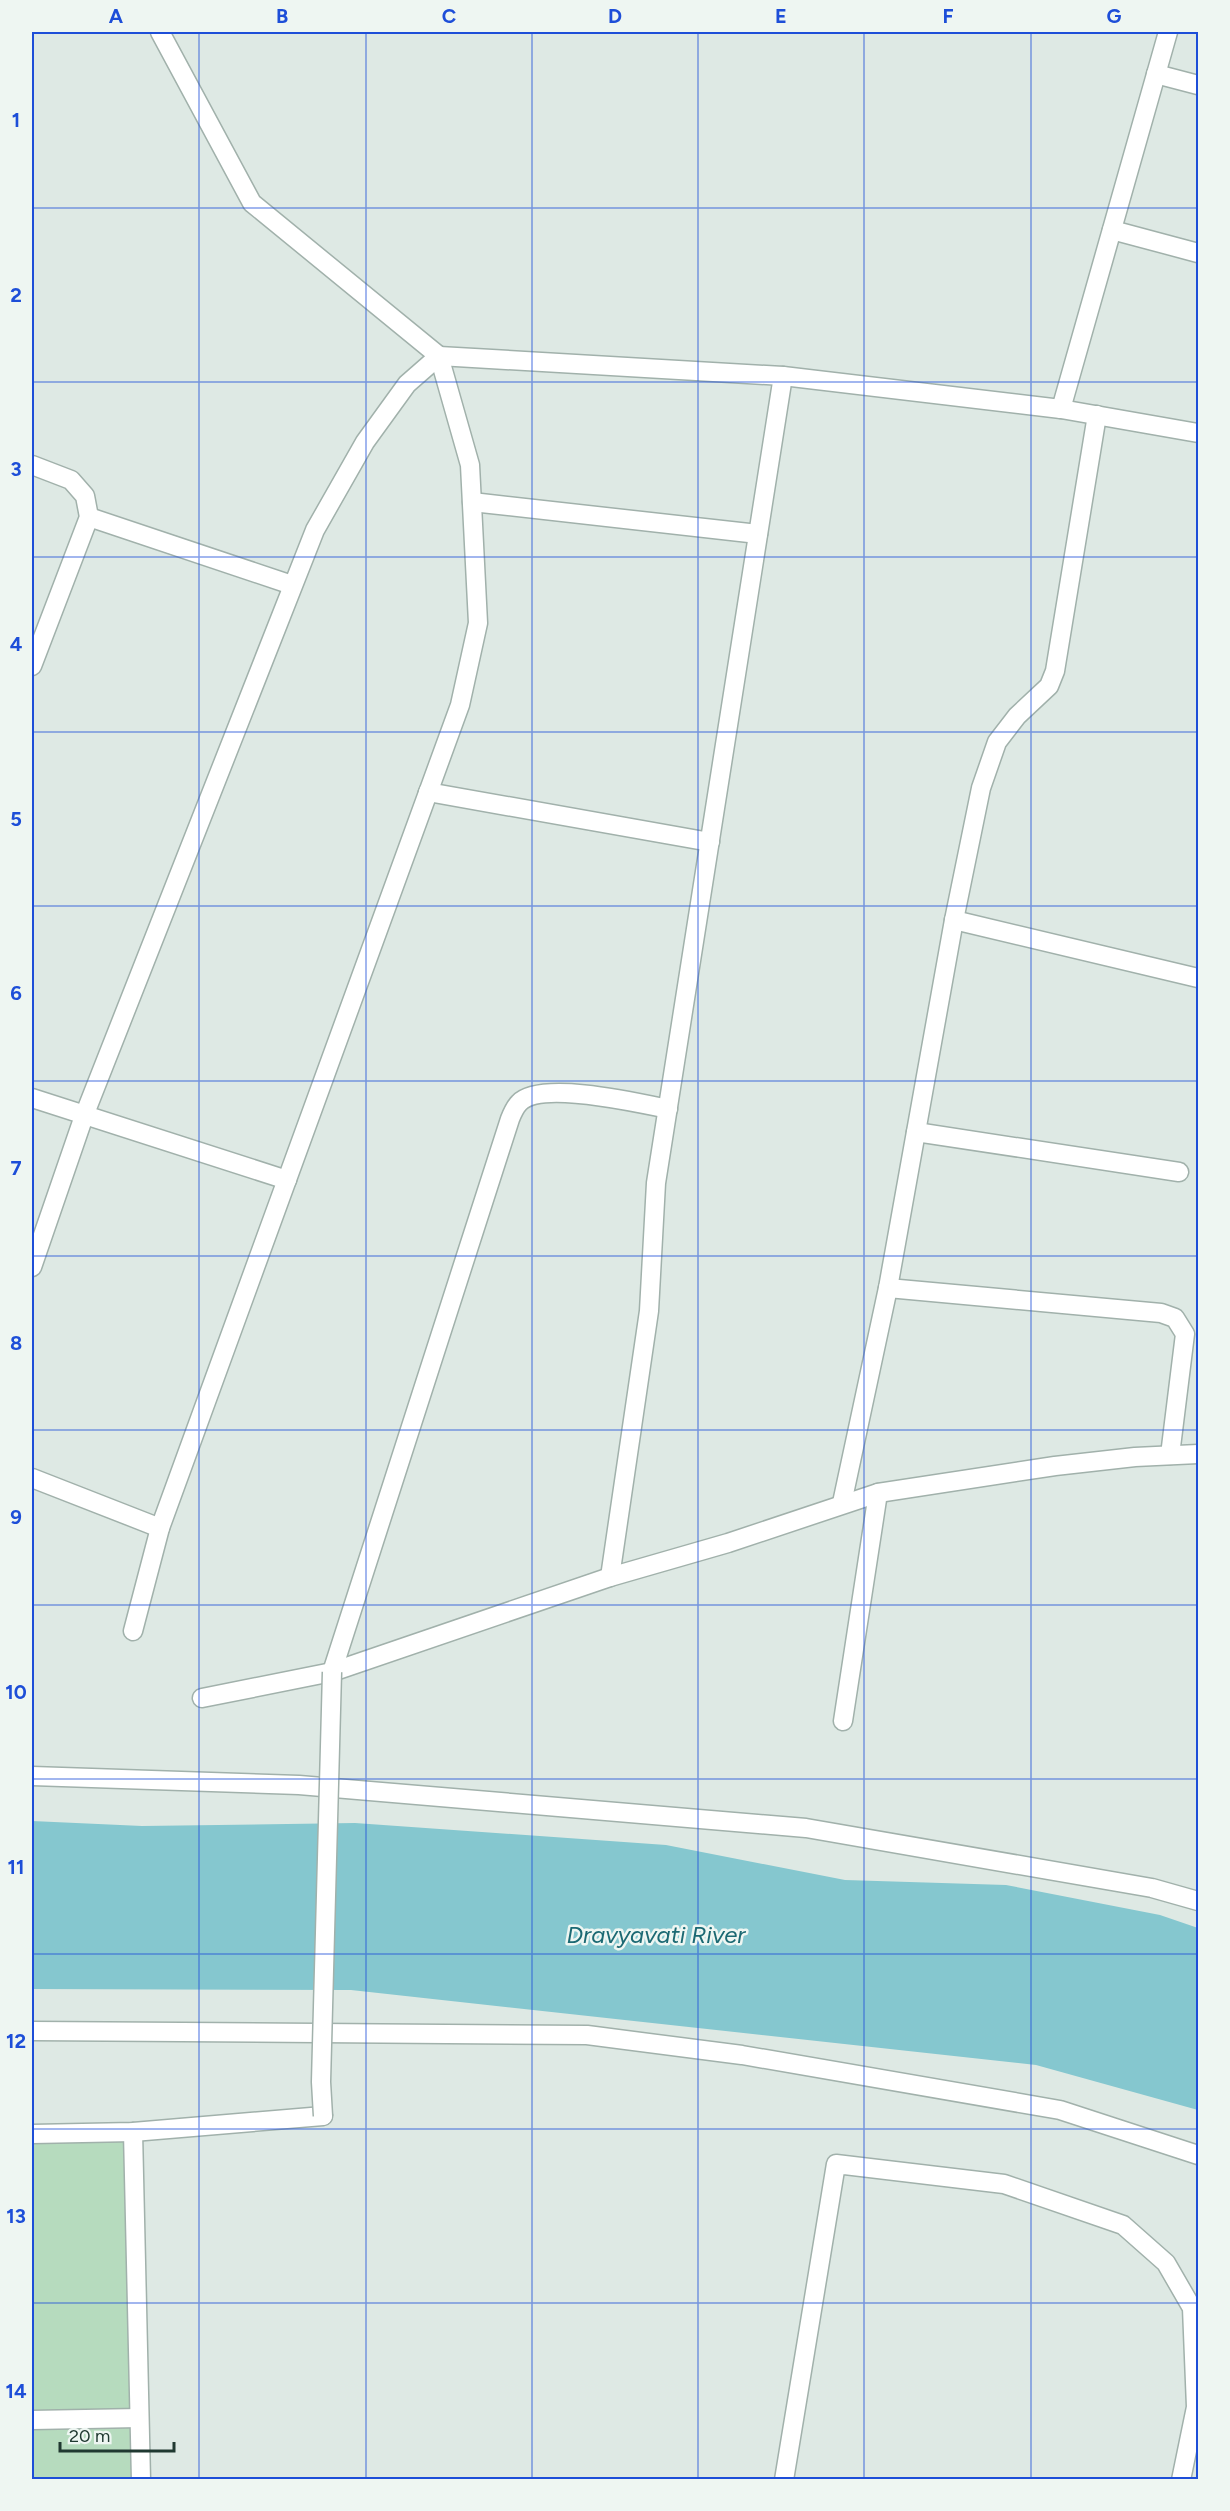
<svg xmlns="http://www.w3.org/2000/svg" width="1230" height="2511" font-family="Figtree,sans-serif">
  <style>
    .green { fill: #b6dbbe }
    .water { fill: #85c7cf }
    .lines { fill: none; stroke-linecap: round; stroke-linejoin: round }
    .lane-casing { stroke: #a1b1ab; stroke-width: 21 }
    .street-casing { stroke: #a1b1ab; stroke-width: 21 }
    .lane { stroke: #fff; stroke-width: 18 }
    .street { stroke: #fff; stroke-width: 18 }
    .street-bridge-casing { stroke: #a1b1ab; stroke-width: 21; stroke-linecap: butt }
    .street-bridge { stroke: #fff; stroke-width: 18 }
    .grid { fill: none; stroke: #1d4ed8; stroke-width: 1.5; stroke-opacity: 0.55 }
    .labels { text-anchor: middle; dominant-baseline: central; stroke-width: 5; stroke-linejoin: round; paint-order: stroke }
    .water-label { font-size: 24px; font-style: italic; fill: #1b6973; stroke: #eef6f2 }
    .neatline { fill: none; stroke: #1d4ed8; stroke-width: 2 }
    .grid-label { font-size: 20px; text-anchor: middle; font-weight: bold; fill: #1d4ed8 }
  </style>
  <rect width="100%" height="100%" fill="#dee9e4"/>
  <!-- green -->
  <path class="green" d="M133,2132l3,347h-104v-345z"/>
  <!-- water -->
  <path class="water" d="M32,1821l110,5 213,-3 311,22 179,35 161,5 154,30 38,13v182l-162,-45 -685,-75 -319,-1z"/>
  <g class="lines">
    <!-- lane casing -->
    <g class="lane-casing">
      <g id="lane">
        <path d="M32,1776l267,9 507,43 346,60 46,13"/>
        <path d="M32,2420l107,-2"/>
        <path d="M784,2480l52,-316 168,20 119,41 43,38 26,45 4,99 -15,73"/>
      </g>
    </g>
    <!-- street casing -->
    <g class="street-casing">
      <g id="street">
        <path d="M1156,74l42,11"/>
        <path d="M1112,230l86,23"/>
        <path d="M1061,409l107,-377"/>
        <path d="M32,465l39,15 14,16 4,21 -57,149"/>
        <path d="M472,502l286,32"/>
        <path d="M89,517l203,68"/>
        <path d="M428,792l282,50"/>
        <path d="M954,920l244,58"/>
        <path d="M32,1098l255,82"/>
        <path d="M916,1132l263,40"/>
        <path d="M32,1267l52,-151 231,-586 50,-88 42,-58 32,-28 344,20 278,33 137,24"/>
        <path d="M888,1288l273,25 14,5 10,16 -15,121"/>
        <path d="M32,1478l128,50"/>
        <path d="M842,1503l46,-215 66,-368 27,-132 16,-46 20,-26 32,-30 6,-15 42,-256"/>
        <path d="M610,1577l39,-266 7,-128 127,-807"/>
        <path d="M133,1631l27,-103 300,-823 18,-82 -8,-158 -31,-109 -187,-153 -92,-171"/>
        <path d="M332,1672l178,-553c2,-5 5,-12 9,-16 21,-23 120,0 149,6"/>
        <path d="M202,1698l130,-26 278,-95 118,-34 150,-50 177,-27 80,-9 63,-3"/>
        <path d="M843,1721l35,-228"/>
        <path d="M32,2031l555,4 155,20 318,55 138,45"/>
        <path d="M133,2132l8,348"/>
        <path d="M32,2134l101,-2 190,-16"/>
      </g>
    </g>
    <!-- lane -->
    <use href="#lane" class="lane"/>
    <!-- street -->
    <use href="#street" class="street"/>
    <!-- street-bridge casing -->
    <g class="street-bridge-casing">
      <path id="street-bridge" d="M323,2116l-2,-34 11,-410"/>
    </g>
    <!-- street-bridge -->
    <use href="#street-bridge" class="street-bridge"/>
  </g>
  <!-- grid -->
  <path class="grid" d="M199,32v2448M366,32v2448M532,32v2448M698,32v2448M864,32v2448M1031,32v2448M32,208h1166M32,382h1166M32,557h1166M32,732h1166M32,906h1166M32,1081h1166M32,1256h1166M32,1430h1166M32,1605h1166M32,1779h1166M32,1954h1166M32,2129h1166M32,2303h1166"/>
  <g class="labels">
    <!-- water labels -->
    <g class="water-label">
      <text x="656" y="1934">Dravyavati River</text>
    </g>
  </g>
  <!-- border -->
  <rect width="1230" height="2511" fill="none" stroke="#eef6f2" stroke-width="66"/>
  <!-- scale -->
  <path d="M60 2442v9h114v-9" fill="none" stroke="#203931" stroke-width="3"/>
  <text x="69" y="2442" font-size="18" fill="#203931" stroke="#eef6f2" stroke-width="4.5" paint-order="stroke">20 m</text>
  <rect x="33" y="33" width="1164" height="2445" class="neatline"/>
  <g class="grid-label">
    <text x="116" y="23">A</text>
    <text x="282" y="23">B</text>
    <text x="449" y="23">C</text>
    <text x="615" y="23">D</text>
    <text x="781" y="23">E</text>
    <text x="948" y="23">F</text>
    <text x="1114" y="23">G</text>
    <text x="16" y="127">1</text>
    <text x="16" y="302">2</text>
    <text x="16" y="476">3</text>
    <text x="16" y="651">4</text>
    <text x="16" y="826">5</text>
    <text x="16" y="1000">6</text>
    <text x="16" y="1175">7</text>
    <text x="16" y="1350">8</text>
    <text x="16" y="1524">9</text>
    <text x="16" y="1699">10</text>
    <text x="16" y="1874">11</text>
    <text x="16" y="2048">12</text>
    <text x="16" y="2223">13</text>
    <text x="16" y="2398">14</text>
  </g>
</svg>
